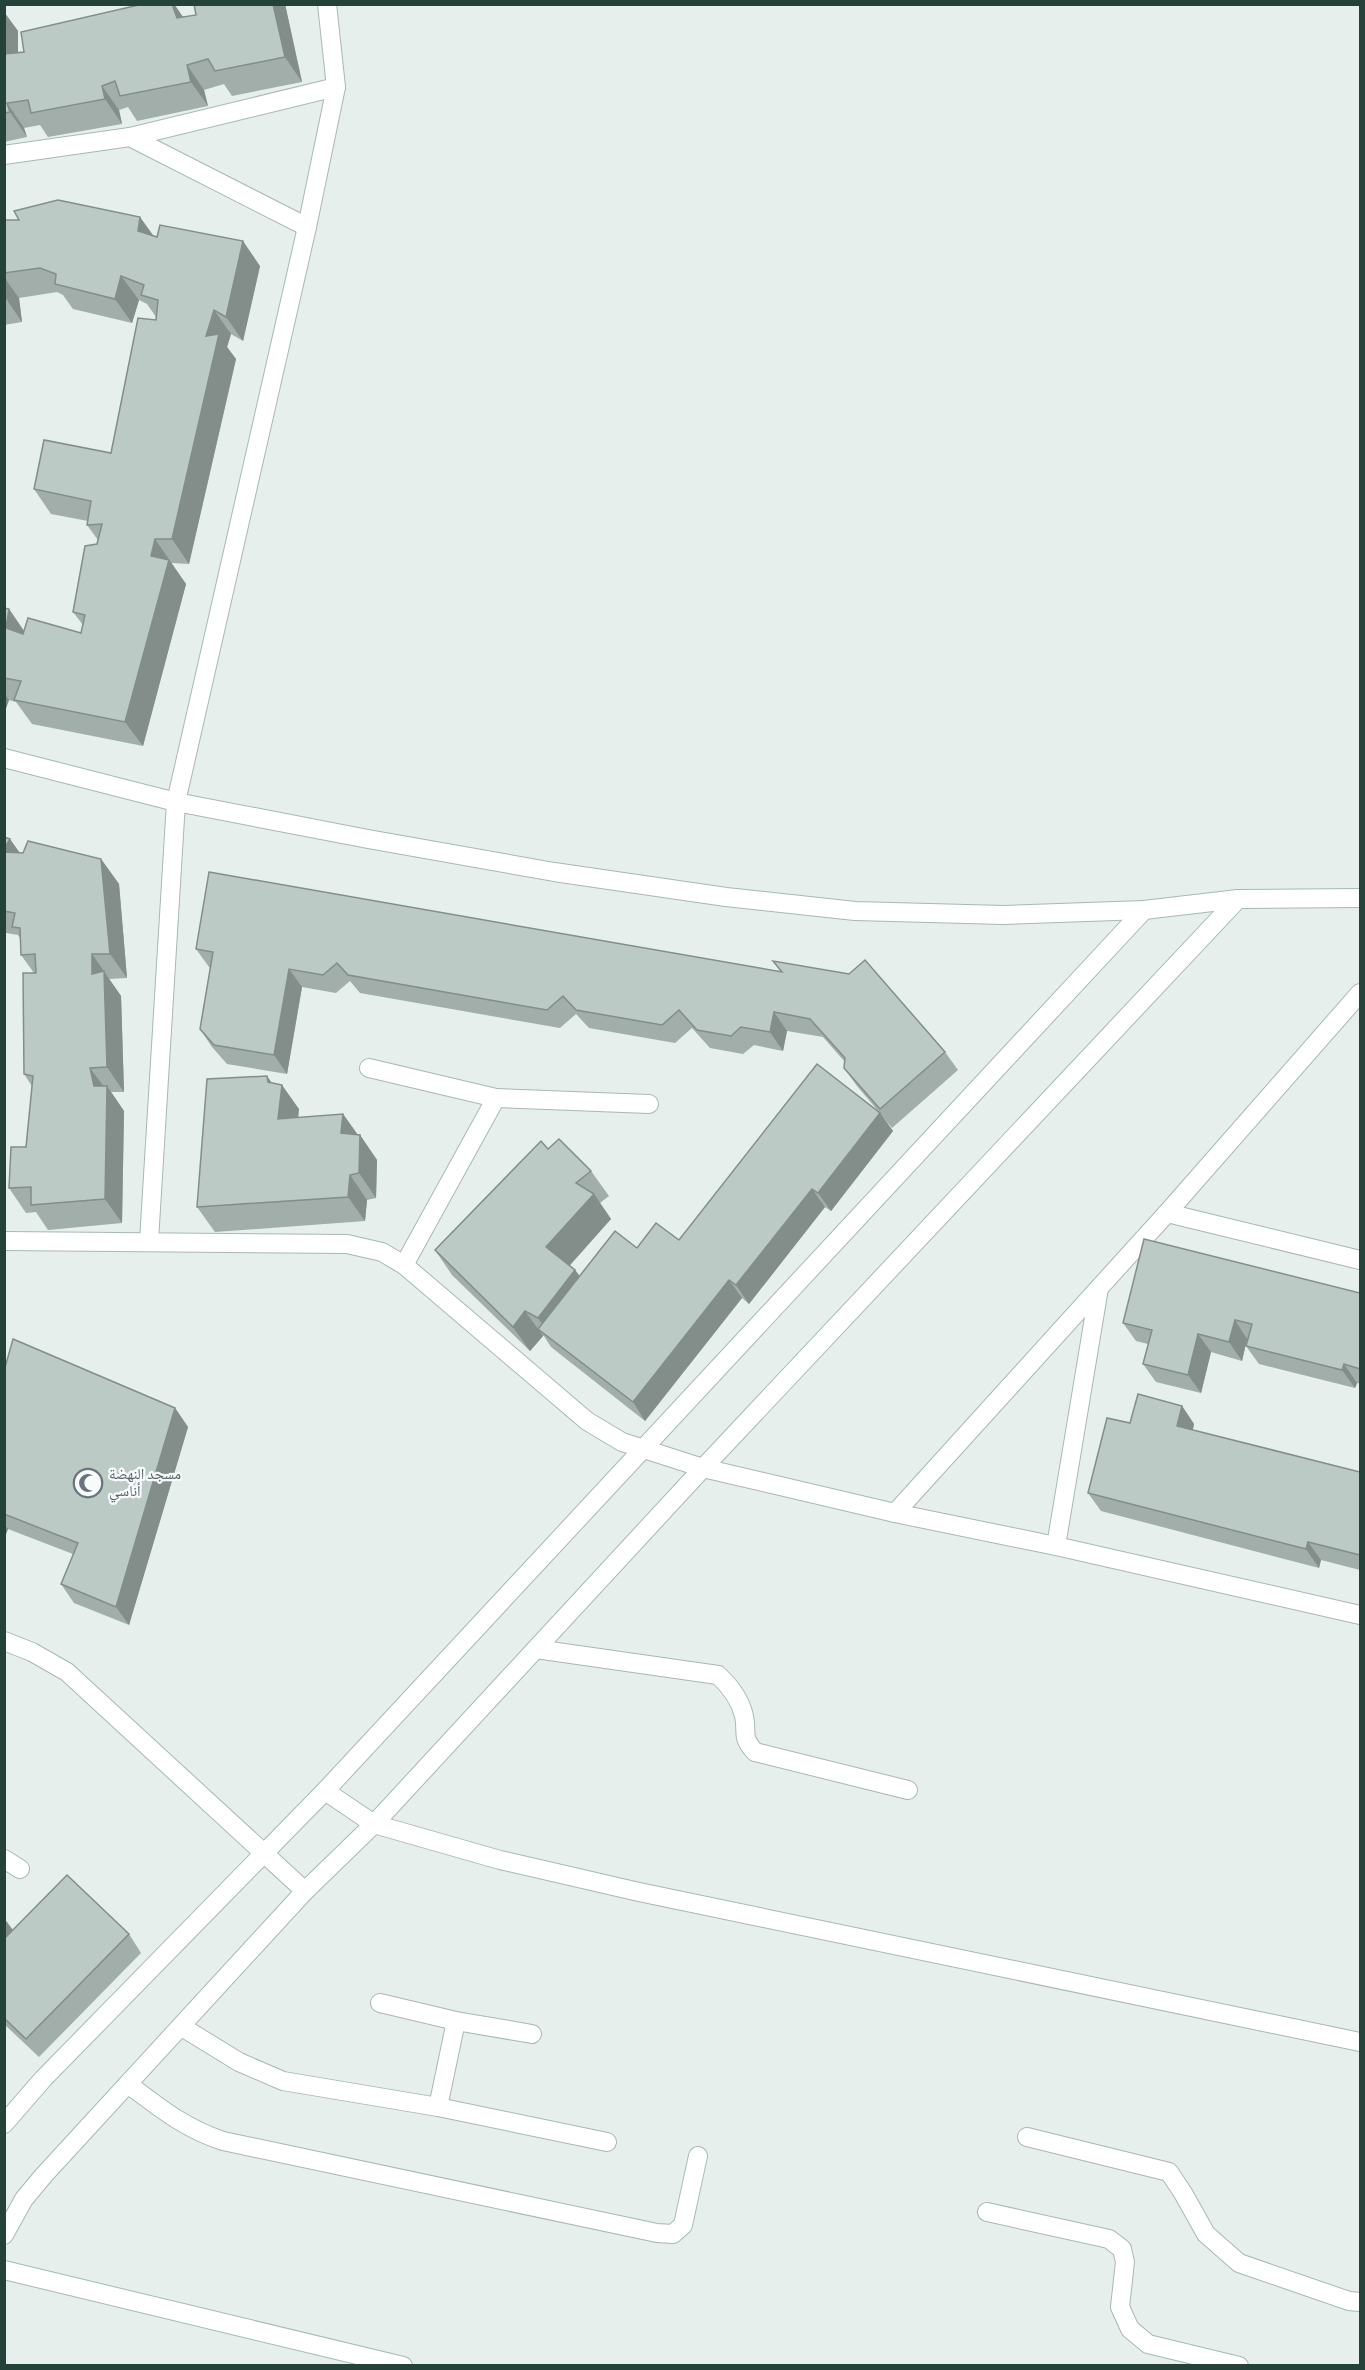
<svg xmlns="http://www.w3.org/2000/svg" width="1365" height="2370" font-family="'Source Sans 3','Noto Naskh Arabic',sans-serif">
  <style>
    .lines { fill: none; stroke-linecap: round; stroke-linejoin: round }
    .lane-casing { stroke: #a8b8b2; stroke-width: 20 }
    .street-casing { stroke: #a8b8b2; stroke-width: 20 }
    .secondary-casing { stroke: #a4bbb3; stroke-width: 20 }
    .lane { stroke: #fff; stroke-width: 18 }
    .street { stroke: #fff; stroke-width: 18 }
    .secondary { stroke: #fff; stroke-width: 18 }
    .wall { fill: #a1aea9 }
    .shaded-wall { fill: #838d89 }
    .building { fill: #bbcac4; stroke: #838d89; stroke-width: 1.5 }
    .labels { text-anchor: middle; dominant-baseline: central; stroke-width: 4.5; stroke-linejoin: round; paint-order: stroke }
    .worship-label { font-size: 15px; fill: #5b616d; stroke: #f7fbf9; text-anchor: start }
  </style>
  <rect width="100%" height="100%" fill="#e6efeb"/>
  <g class="lines">
    <!-- lane casing -->
    <g class="lane-casing">
      <g id="lane">
        <path d="M369,1068l127,30"/>
        <path d="M404,1265l92,-167 153,6"/>
        <path d="M536,1649l182,26c12,11 22,24 26,41 4,18 -4,19 11,36l153,38"/>
        <path d="M4,1859l16,10"/>
        <path d="M380,2003l76,18 76,13"/>
        <path d="M182,2027l57,35 44,19 155,26 169,35"/>
        <path d="M128,2084c32,24 56,44 95,57l434,92 16,1 10,-9 15,-69"/>
        <path d="M438,2107l18,-86"/>
        <path d="M1027,2137l142,35 14,21 23,41 33,29 110,38 11,1"/>
        <path d="M987,2212l122,27 13,10 3,13 -5,45 10,22 18,15 91,22"/>
      </g>
    </g>
    <!-- street casing -->
    <g class="street-casing">
      <g id="street">
        <path d="M130,137l177,90"/>
        <path d="M4,155l126,-18 206,-50"/>
        <path d="M4,758l172,44 192,37 186,33 172,25 129,14 148,4 141,-5 94,-11 122,-1"/>
        <path d="M1167,1213l193,47"/>
        <path d="M4,1241l343,3 35,8 22,13 183,156 35,21 81,26 192,45 161,33 304,69"/>
        <path d="M149,1241l27,-439 131,-575 29,-140 -9,-83"/>
        <path d="M895,1513l272,-300 193,-220"/>
        <path d="M1056,1546l43,-258"/>
        <path d="M4,1641l28,11 35,20 238,219"/>
        <path d="M325,1791l49,33 126,36 139,32 721,150"/>
        <path d="M4,2124l39,-45 282,-288 819,-881"/>
        <path d="M4,2235l20,-36 20,-24 261,-284 69,-67 329,-356 535,-569"/>
      </g>
    </g>
    <!-- secondary casing -->
    <g class="secondary-casing">
      <path id="secondary" d="M4,2270l399,96"/>
    </g>
    <!-- lane -->
    <use href="#lane" class="lane"/>
    <!-- street -->
    <use href="#street" class="street"/>
    <!-- secondary -->
    <use href="#secondary" class="secondary"/>
  </g>
  <!-- wall -->
  <g class="wall">
    <path d="M143,4h31l9,13 13,-2 -2,-11h91l17,78 -70,14 -8,-12 -20,6 4,16 -71,15 -9,-14 -9,3 3,14 -74,13 -8,-12 -16,3 3,9 -23,5v-130l14,19v22l6,-1z"/>
    <path d="M4,220l150,16 106,30 -17,75 -12,-7 -4,13 9,12 -47,205 -17,-1v2l14,19 -43,162 -111,-22 -16,-22 -7,-2 -5,14v-106l5,1 15,22 57,2 2,-8 -10,-13 25,-72 -11,-15 1,-4 -37,-7 -17,-25 77,-36 45,-136 -9,-13 -8,-4 -7,23 -59,-14 -10,-14 -6,-3 -38,6 3,24 -18,3z"/>
    <path d="M4,837l16,16 81,6 18,25 8,94 -18,1 12,17 3,96h-13l13,19 -2,112 -74,7 -12,-18 -10,1 -17,-25 17,-41 6,-61 -8,-12 10,-101 -13,-18v-15l-3,-5 -12,-2 -2,3z"/>
    <path d="M196,949l585,22 -8,-10 172,91 13,18 -66,58 -10,-12 11,15 -62,80 -6,-4 -76,97 -7,-6 -97,123 -94,-74 -7,-11h-1l-13,15 -78,-76 -17,-25 113,-101 43,22 18,25 -9,7 11,16 -42,46 6,5 5,6 57,-28 42,-8 200,-128 -22,-26 -13,-18 1,-6 -22,-25 -36,-6 -4,20 -29,-6 -11,9 -33,-6 -18,-20 -17,15 -86,-15 -13,-14 -16,14 -200,-35 -10,-12 -14,12 -34,-6 -15,87 -60,-10 -15,-17 -12,-18 10,-61 -1,-1z"/>
    <path d="M267,1076l4,6 28,27 -1,9 45,-4 15,21h2l17,25 -1,38 -9,2 -2,21 -150,11 -18,-25z"/>
    <path d="M1360,1293v91l-3,-1 -2,5 -96,-24 -13,-18 1,-7 -5,22 -31,-9 -10,41 -45,-11 -13,-18 5,-20 -12,-3 -13,-18z"/>
    <path d="M4,1371l171,37 13,19 -59,198 -55,-22 -13,-19 12,-30 -65,-25 -4,10z"/>
    <path d="M1182,1406l12,18 -1,6 167,42v98l-39,-10 -2,8 -218,-57 -13,-18 42,-70z"/>
    <path d="M4,1918l9,12 116,4 12,19 -102,104 -35,-33z"/>
  </g>
  <!-- shaded-wall -->
  <g class="shaded-wall">
    <path d="M172,4h2l13,19 -10,-5z"/>
    <path d="M273,4h12l17,78 -17,-25z"/>
    <path d="M4,12l14,19v48l-14,-19z"/>
    <path d="M187,65l17,25 4,16 -17,-24z"/>
    <path d="M102,86l17,24 3,14 -17,-25z"/>
    <path d="M7,103l17,25 3,9 -17,-25z"/>
    <path d="M140,217l18,25 -20,-11z"/>
    <path d="M243,241l17,25 -17,75 -17,-24z"/>
    <path d="M121,276l18,24 -7,23 -17,-24z"/>
    <path d="M4,277l15,21 3,24 -17,-25z"/>
    <path d="M214,310l17,24 -4,13 9,12 -47,205 -17,-25 34,-203z"/>
    <path d="M155,539l31,45 -43,162 -18,-24 26,-166z"/>
    <path d="M9,609l17,25 -2,19 -18,-25z"/>
    <path d="M4,693l5,7 -5,14z"/>
    <path d="M10,839l17,24 -23,-9v-5z"/>
    <path d="M101,859l18,25 8,94 -17,-24z"/>
    <path d="M92,954l29,42 3,96 -17,-25 -15,-93z"/>
    <path d="M289,969l13,18 -15,87 -13,-19z"/>
    <path d="M774,1012l13,19 -4,20 -13,-19z"/>
    <path d="M90,1068l17,23v-5l17,25 -2,112 -17,-24 -11,-113z"/>
    <path d="M267,1076l14,20 1,-11 17,24 -4,35 -17,-25z"/>
    <path d="M880,1113l13,18 -62,80 -13,-18z"/>
    <path d="M343,1114l17,24v-3l17,25 -1,38 -17,-25 -18,-40z"/>
    <path d="M350,1175l17,25 -2,21 -17,-24z"/>
    <path d="M812,1189l13,18 -76,97 -13,-19z"/>
    <path d="M594,1194l17,25 -47,53 -18,-25z"/>
    <path d="M575,1270l18,25 -38,47 -17,-24z"/>
    <path d="M729,1280l13,18 -97,123 -12,-19z"/>
    <path d="M525,1311l18,25 -13,15 -17,-24z"/>
    <path d="M1235,1320l12,19 -5,22 -13,-19z"/>
    <path d="M1198,1334l13,18 -10,41 -13,-18z"/>
    <path d="M1344,1364l13,19 -2,5 -13,-18z"/>
    <path d="M1182,1406l12,18 -5,20 -12,-18z"/>
    <path d="M175,1408l13,19 -59,198 -13,-18z"/>
    <path d="M4,1524l4,5 -4,10z"/>
    <path d="M1308,1542l13,18 -2,8 -13,-19z"/>
    <path d="M4,1918l10,14 -10,21z"/>
  </g>
  <!-- building -->
  <g class="building">
    <path d="M143,4h29l5,14 19,-3 -2,-11h79l12,53 -70,14 -7,-12 -21,6 4,17 -71,14 -5,-15 -13,5 3,13 -74,14 -3,-13 -21,3 3,9 -6,1v-59l20,-2 -3,-20z"/>
    <path d="M58,200l82,17 -2,14 19,6 3,-12 83,16 -17,76 -12,-7 -8,26 13,-2 -47,205h-17l-4,17 18,4 -44,162 -111,-22 7,-19 -17,-3v-70l5,1 -3,19 17,6 5,-16 53,15 4,-18 -12,-3 12,-66 12,-2 5,-20 -15,1 4,-24 -57,-12 10,-49 67,13 27,-135 18,2 2,-20 -17,-5 3,-10 -23,-9 -6,23 -60,-15 1,-10 -16,-6 -36,5v-53h15l-5,-9z"/>
    <path d="M4,837l6,2 -6,10z"/>
    <path d="M28,841l73,18 9,95h-18v20l12,-3 3,96 -17,1 4,18h13l-2,113 -74,6v-18l-22,1 2,-41h15l7,-71 -9,-2 -1,-101h13l-1,-19 -14,1 -1,-27 -8,-1 3,-14 -11,-2v-59l19,1z"/>
    <path d="M209,872l573,100 -9,-11 76,13 16,-14 80,92 -65,57 -36,-41 1,-10 -35,-39 -36,-7 -4,20 -29,-5 -10,9 -34,-6 -18,-20 -17,15 -86,-15 -13,-14 -16,14 -199,-35 -11,-12 -14,12 -34,-6 -15,86 -60,-10 -14,-16 13,-77 -17,-3z"/>
    <path d="M817,1064l63,49 -62,80 -6,-4 -76,96 -7,-5 -96,122 -95,-73 77,-98 22,17 19,-25 23,17z"/>
    <path d="M267,1076l1,6 14,3 -4,34 65,-5 -2,19 19,2 -1,38 -9,2 -2,22 -151,10 10,-128z"/>
    <path d="M559,1139l32,32 -15,12 18,11 -48,53 29,23 -37,48 -13,-7 -12,16 -78,-77 106,-109 7,8z"/>
    <path d="M1144,1239l216,54v76l-16,-5 -2,6 -96,-24 6,-22 -17,-4 -6,22 -31,-8 -10,41 -45,-11 9,-34 -29,-7z"/>
    <path d="M13,1339l162,69 -59,199 -55,-23 17,-41 -74,-29v-143z"/>
    <path d="M1138,1394l44,12 -5,20 183,46v83l-52,-13 -2,7 -218,-56 19,-75 23,5z"/>
    <path d="M67,1875l62,59 -103,105 -22,-21v-79z"/>
  </g>
  <!-- icons -->
  <defs>
    <g id="mosque-ring" transform="scale(1.5)"><circle r="9.5" fill="#f7fbf9" stroke="#6b7280" stroke-width="1.5"/><path d="M3.5-4.9A6 6 0 1 0 3.5 4.9A5 5 0 1 1 3.5-4.9Z" fill="#6b7280"/></g>
  </defs>
  <g fill-rule="evenodd">
    <use href="#mosque-ring" x="88" y="1483"/>
  </g>
  <g class="labels">
    <!-- worship labels -->
    <g class="worship-label">
      <text x="109" y="1474">مسجد النهضة<tspan x="109" dy="17">أناسي</tspan></text>
    </g>
  </g>
  <!-- border -->
  <rect width="1365" height="2370" fill="none" stroke="#24423a" stroke-width="12"/>
</svg>
